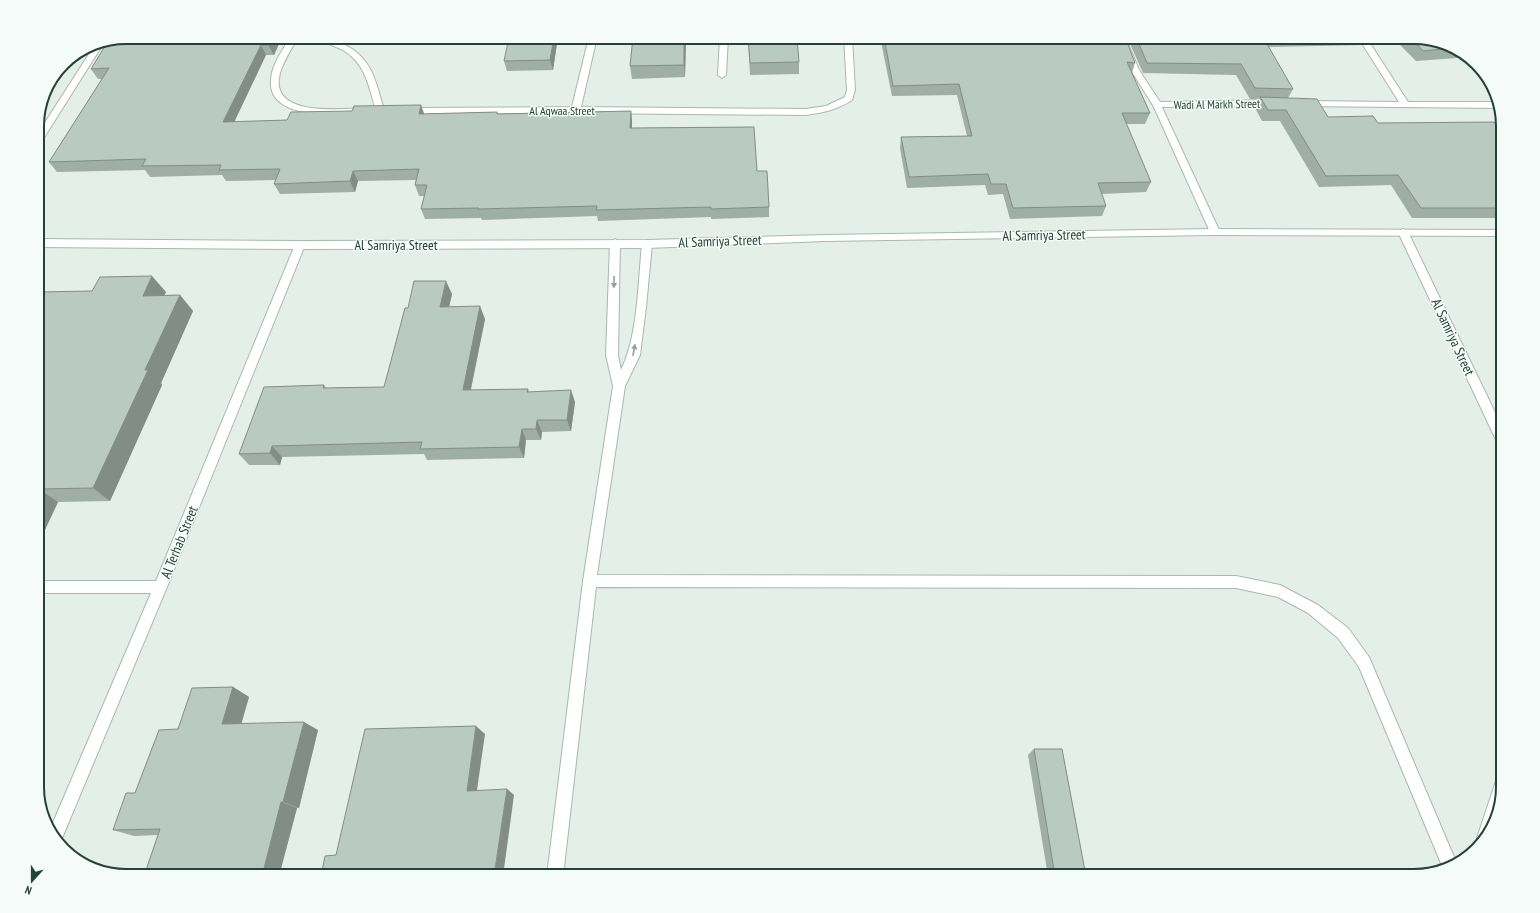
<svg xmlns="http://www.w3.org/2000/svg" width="1540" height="913" font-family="'PT Sans Narrow',sans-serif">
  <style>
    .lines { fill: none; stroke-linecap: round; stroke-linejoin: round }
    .lane-casing { stroke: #a6b8b0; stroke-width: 2 }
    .street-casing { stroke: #a6b8b0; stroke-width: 2 }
    .secondary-casing { stroke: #a1bcb1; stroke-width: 2 }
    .lane { fill: #fff; fill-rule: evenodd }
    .street { fill: #fff; fill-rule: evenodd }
    .secondary { fill: #fff; fill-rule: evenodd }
    .wall { fill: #9faea7 }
    .shaded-wall { fill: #828d88 }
    .building { fill: #b9cac2; stroke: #828d88 }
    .oneway { fill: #90a19c }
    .labels { text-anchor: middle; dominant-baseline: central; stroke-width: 3; stroke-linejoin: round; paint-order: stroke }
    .far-street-label { font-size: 12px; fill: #214338; stroke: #f5fbf8 }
    .street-label { font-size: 14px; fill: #214338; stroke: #f5fbf8 }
    .rim { fill: none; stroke: #214338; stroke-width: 2 }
  </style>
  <rect width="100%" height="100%" fill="#e4efe9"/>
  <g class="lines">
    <!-- lane casing -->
    <g class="lane-casing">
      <g id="lane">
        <path d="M318,37c11,0 19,3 29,9 26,14 30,39 37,65l-1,2 -3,1 -4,-3c-7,-24 -10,-47 -33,-61 -8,-4 -19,-7 -25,-13z"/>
        <path d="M1157,102l4,3 59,127 -1,2h-8l-1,-2 -57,-127z"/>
      </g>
    </g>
    <!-- street casing -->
    <g class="street-casing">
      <g id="street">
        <path d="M290,37h8c-6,11 -14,23 -18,36 -12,44 58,36 83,35l3,1 1,2 -1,2c-7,2 -14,1 -22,1 -24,1 -77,1 -73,-35 1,-15 12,-29 19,-42z"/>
        <path d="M589,37h8l-16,70 224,2 21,-3 19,-9 2,-7 -3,-53h8l3,53 -3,10c-15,10 -30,13 -47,15l-229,-2 -169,1 -4,-3 4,-3 165,-1z"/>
        <path d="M720,37h8l-2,38 -4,3 -4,-3z"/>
        <path d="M1117,37h8l14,33 21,32 113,-2 4,3 -4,3 -119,1 -23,-37z"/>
        <path d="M1358,37h8l42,65h89l2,6 -199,-2 -1,-2 1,-2 3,-1 96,1z"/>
        <path d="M105,41l-65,103 -3,1v-10l59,-92z"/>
        <path d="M1403,229l5,3 95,197v18l-4,-2 -2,-3 -99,-210z"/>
        <path d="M615,239l5,4 -2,112 3,15c17,-34 17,-87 21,-126l5,-4 5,4 -6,63 -6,48 -15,31 -28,189 639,1 44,9 38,20 30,23 21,29 88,207 -14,4 -84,-201 -21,-29 -30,-25 -30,-16 -42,-9 -640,-1 -33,289h-16l36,-295 30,-195 -7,-31 4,-112z"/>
        <path d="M300,241l4,1 1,3 -138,342 -107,256 -11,-11 102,-239h-114v-12h119l139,-336 1,-3z"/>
        <path d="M1503,774v13l-12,44 -12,12 -2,-5 19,-57 2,-5z"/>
      </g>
    </g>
    <!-- secondary casing -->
    <g class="secondary-casing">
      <path id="secondary" d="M1215,229l288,1v6l-288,-1 -390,6 -178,7 -347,1 -263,-2v-8l263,2 347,-1 178,-5z"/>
    </g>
    <!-- lane -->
    <use href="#lane" class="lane"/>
    <!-- street -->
    <use href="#street" class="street"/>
    <!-- secondary -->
    <use href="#secondary" class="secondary"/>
  </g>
  <!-- wall -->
  <g class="wall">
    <path d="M126,37h156l-8,18h-8l-32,67 53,-2 138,-6 72,-2 1,2 133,-3 1,11v6l125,43 12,36v10l-58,2v-2l-113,4 -1,-5 -115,4 -1,-2 -56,1 -4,-10 3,-13h-5l-4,-11 1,-5 -58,1 -3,11 -75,2 -6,-10 1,-4 -49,1 -4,-6 -72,2 -5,-7 -88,2 -8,-10 53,-83h-4l-7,-10z"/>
    <path d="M558,37l-5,33 -46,1 -3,-10z"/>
    <path d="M633,37h65v2h-12l-1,38 -53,2 -2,-13z"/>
    <path d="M748,37l51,25v12l-49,1z"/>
    <path d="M880,37h245l10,26 -3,10 18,40 -5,11h-19l25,58 -5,10 -44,2 4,12 -4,10 -92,3 -7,-25 -15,1 -3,-10 -78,3 -7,-40 1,-11 66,-1 -10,-41 -65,1z"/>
    <path d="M1127,37h240l-5,8 -94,2 25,42 -5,9 40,19 50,6 125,10v85h-91l-21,-33 -72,2 -39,-66h-18l-7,-13 4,-9h-9l-14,-24 -93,-2z"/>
    <path d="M1367,37h47l44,12 3,3 -4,6 -41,3 -16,-16h-27z"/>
    <path d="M37,292h129l-2,3h16l13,16 -32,72 1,2 -52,116 -52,1 -15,32h-6z"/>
    <path d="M452,294l-3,13 36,12 -14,71 57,-1 1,3 46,10 -4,29 -29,1 -1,8h-15l-2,18 -97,2 -3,-6 -142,3 -2,8h-31l-10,-11 85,-69 2,3 58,-1 24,-79z"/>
    <path d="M233,687l16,10 -8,26 77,7 -19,78h-2l-18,68h-135l14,-41 -24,1 -21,-6 22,-37 43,-64z"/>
    <path d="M1034,749l52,127h-38l-20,-121z"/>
  </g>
  <!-- shaded-wall -->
  <g class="shaded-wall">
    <path d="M272,37h10l-8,18 -6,-10z"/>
    <path d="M554,37h4l-5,33 -3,-10z"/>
    <path d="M684,37h1l1,2 -1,38 -1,-12z"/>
    <path d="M261,45l5,10 -37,78 -6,-11z"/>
    <path d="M421,105l4,11 -6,-2z"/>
    <path d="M631,111l1,11v16l-2,-10z"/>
    <path d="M353,171l5,10 -3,11 -5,-11z"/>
    <path d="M152,276l14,16 -10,20 -13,-16z"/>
    <path d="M446,281l6,13 -6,26 -6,-13z"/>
    <path d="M180,295l13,16 -32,72 1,2 -52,116 -17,-13 52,-118z"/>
    <path d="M480,306l5,13 -17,83 -5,-12z"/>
    <path d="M571,390l4,12 -4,29 -4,-11z"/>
    <path d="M537,420l5,12 -1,8 -5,-11z"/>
    <path d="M522,429l4,11 -2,18 -5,-11z"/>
    <path d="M272,446l10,11 -2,8 -10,-12z"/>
    <path d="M39,489l19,13 -15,32 -6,-3v-37z"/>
    <path d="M233,687l16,10 -10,35 -17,-8z"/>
    <path d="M304,722l14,8 -19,78 -16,-6z"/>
    <path d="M476,726l9,8 -9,63 -9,-6z"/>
    <path d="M507,789l7,6 -11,81h-9z"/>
    <path d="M281,802l16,6 -18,68h-17z"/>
  </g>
  <!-- building -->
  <g class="building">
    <path d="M126,37h146l-4,8h-7l-38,77 64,-2 4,-8 61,-1 2,-5 67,-1 -2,9 78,-2v2l134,-3 -1,17 124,-1 3,44h10l2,36 -58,2v-2l-115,3 1,-4 -119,3 1,-1 -58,1 6,-24h-12l4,-16 -66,2 -3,10 -76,3 6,-15 -61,1 2,-5 -79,1 4,-7 -97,3 60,-94 -18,1 17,-28z"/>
    <path d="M509,37h45l-4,23 -46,1z"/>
    <path d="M633,37h51v28l-54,1z"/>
    <path d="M748,37h49l2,25 -49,1z"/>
    <path d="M884,37h241l10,26 -8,-1 23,51h-28l29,69 -53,1 8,23 -93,2 -7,-24h-15l-3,-10 -79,3 -8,-40 71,-1 -13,-52 -66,2z"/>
    <path d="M1136,37h127l30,52 -38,-1 -14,-24 -94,-1z"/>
    <path d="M1410,37h4l40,11 -31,3z"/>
    <path d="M1260,97l57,2 11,18 45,-1 5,7 116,-1 9,11v52h-2l2,3v20h-82l-23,-33 -72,1 -40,-66h-18z"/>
    <path d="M152,276l-9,20 37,-1 -35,75h3l-55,118 -54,1 -2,5v-202l55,-1 8,-14z"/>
    <path d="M414,281h32l-6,26 40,-1 -17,84 65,-1 -1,3 44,-2 -4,30h-30l-1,9h-14l-3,18 -99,2 2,-7 -150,4 -2,7 -31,1 25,-67 60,-2 -1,3 61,-1 21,-79h3z"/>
    <path d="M233,687l-11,37 82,-2 -21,80h-2l-19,74h-118l16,-47 -47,1 13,-37h9l24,-63 19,-1 14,-41z"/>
    <path d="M476,726l-9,65 40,-2 -13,87h-173l4,-20 11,-1 29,-126z"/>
    <path d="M1034,749h28l24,127h-31z"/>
  </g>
  <!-- one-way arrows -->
  <defs><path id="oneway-solid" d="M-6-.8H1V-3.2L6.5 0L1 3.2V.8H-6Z"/></defs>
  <g class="oneway">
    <use href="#oneway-solid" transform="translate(614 282) rotate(91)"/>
    <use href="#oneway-solid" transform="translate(634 350) rotate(-79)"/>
  </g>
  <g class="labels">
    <!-- far-street labels -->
    <g class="far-street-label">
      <text transform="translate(1217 104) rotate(-1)">Wadi Al Markh Street</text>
      <text x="562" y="110">Al Aqwaa Street</text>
    </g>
    <!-- street labels -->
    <g class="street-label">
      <text transform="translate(1044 235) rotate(-1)">Al Samriya Street</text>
      <text transform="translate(720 241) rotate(-2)">Al Samriya Street</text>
      <text x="396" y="245">Al Samriya Street</text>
      <text transform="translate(1453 337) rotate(65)">Al Samriya Street</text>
      <text transform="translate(179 542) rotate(-68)">Al Terhab Street</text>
    </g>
  </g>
  <!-- crop -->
  <path d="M0 0H1540V913H0ZM126 44H1414A82 82 0 0 1 1496 126V787A82 82 0 0 1 1414 869H126A82 82 0 0 1 44 787V126A82 82 0 0 1 126 44Z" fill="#f5fbf8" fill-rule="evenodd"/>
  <path class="rim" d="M126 44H1414A82 82 0 0 1 1496 126V787A82 82 0 0 1 1414 869H126A82 82 0 0 1 44 787V126A82 82 0 0 1 126 44Z"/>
  <!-- north arrow -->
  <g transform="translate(32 881) rotate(201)" stroke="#f5fbf8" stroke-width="3" paint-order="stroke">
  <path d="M0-3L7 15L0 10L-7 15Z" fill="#214338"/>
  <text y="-6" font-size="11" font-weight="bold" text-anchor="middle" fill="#214338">N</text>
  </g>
</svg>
